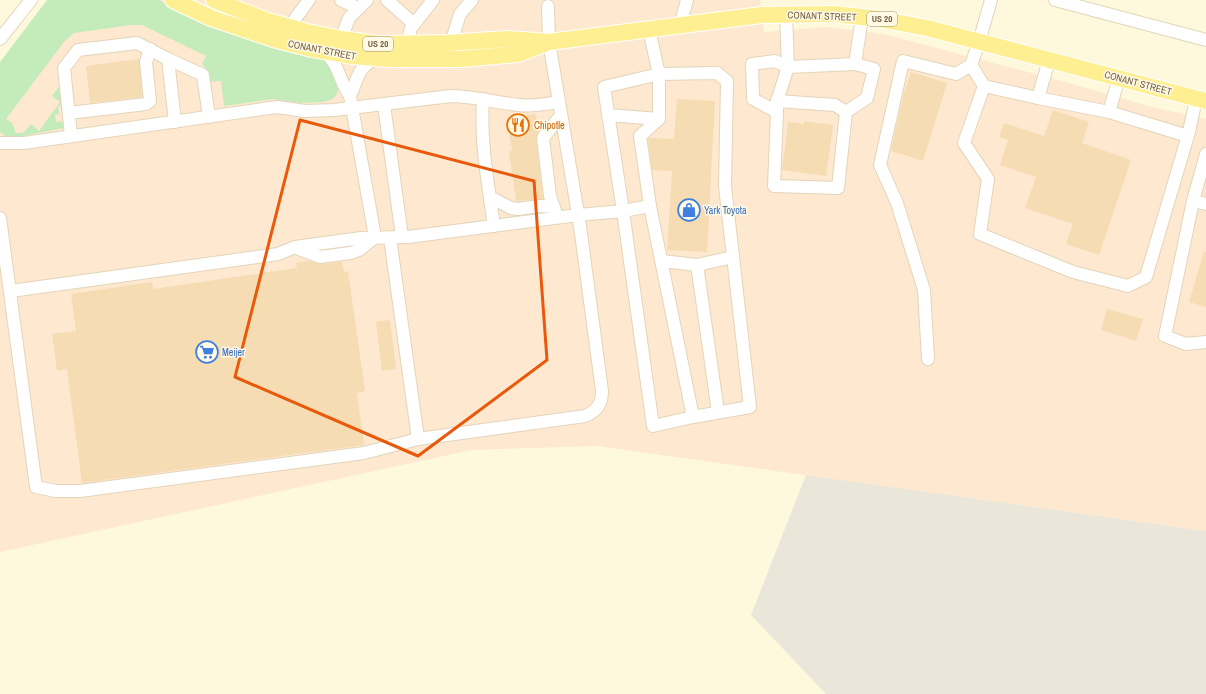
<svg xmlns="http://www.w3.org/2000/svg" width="1206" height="694" font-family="'Archivo Narrow',sans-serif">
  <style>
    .commercial { fill: #ffe8d0 }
    .industrial { fill: #ebe6da }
    .green { fill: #c4ecbb }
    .building { fill: #f5dcb2 }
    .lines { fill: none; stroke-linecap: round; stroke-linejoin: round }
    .minor-casing { stroke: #e2d5b9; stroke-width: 14 }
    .major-casing { stroke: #fff; stroke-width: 18 }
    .minor { stroke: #fff; stroke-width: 12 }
    .major { stroke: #ffef93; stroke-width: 16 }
    .marked { fill: none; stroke: #e8590c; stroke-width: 3; stroke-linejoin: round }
    .labels { text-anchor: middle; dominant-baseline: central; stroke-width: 3; stroke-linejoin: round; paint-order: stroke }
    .shield { fill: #fffae5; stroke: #9e8e74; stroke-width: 1 }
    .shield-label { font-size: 9px; font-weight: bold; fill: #756044 }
    .street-label { font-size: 10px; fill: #756044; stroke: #fffae5 }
    .food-label { font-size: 10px; fill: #c56008; stroke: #fffae5; text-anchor: start }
    .shop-label { font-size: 10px; fill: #366cbe; stroke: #fffae5; text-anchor: start }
  </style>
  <rect width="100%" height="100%" fill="#fef8dd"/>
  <!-- commercial -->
  <path class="commercial" d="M54,0h706l4,32 63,-5 56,7 186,49 83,24 54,12v412l-609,-85 -126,4 -471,102v-482z"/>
  <!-- industrial -->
  <path class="industrial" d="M806,475l400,56v163h-380l-75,-79z"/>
  <!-- green -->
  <path class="green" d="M47,0h112l17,9 136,46 13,6 7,6 6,19v6l-5,7 -10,3 -22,1 -28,-4 -49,7 -3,-25 -12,1c0,-11 0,-9 -7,-18l4,-8 -64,-31h-10l-58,8 -10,9 -58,77 6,4 4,10c10,1 9,-3 15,-9l8,7 21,-29 -8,-6 6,-8h2l3,17 -5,1 1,8 -4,1 1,7 9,-1 -1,7 -47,9 -12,-1 -5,-4v-70z"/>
  <!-- building -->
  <g class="building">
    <path d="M139,59l3,38 -52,6 -4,-37z"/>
    <path d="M911,72l36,11 -24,78 -32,-10 12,-55z"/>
    <path d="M677,99l38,2 -8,151 -40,-2 5,-79 -20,-1 -4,-31 1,-1 25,1z"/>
    <path d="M1053,110l36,12 -7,21 49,17 -32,95 -33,-11 7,-20 -48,-16 11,-31 -36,-12 8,-25 -9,-3 5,-14 40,13z"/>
    <path d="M536,114l2,18 -2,7 7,60 -27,2 -7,-50h3l-5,-33z"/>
    <path d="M804,121l29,4 -7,51 -44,-6 6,-48 16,2z"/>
    <path d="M1204,252h2v55l-17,-5z"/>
    <path d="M308,261l13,3 21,-2 2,10 4,-1 17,120 -8,2 7,52 -282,38 -15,-114 -10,2 -5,-37 24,-3 -5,-37 81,-12 1,7 144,-21 -1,-5z"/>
    <path d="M1107,309l36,10 -7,22 -35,-11z"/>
    <path d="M390,320l6,49 -14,2 -6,-49z"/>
  </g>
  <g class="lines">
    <!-- minor casing -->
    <g class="minor-casing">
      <g id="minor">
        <path d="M341,0l17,8"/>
        <path d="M387,0l27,24"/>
        <path d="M1055,0l151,40"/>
        <path d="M786,14l2,53 67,-3 7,-47"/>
        <path d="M680,26l7,-26"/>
        <path d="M289,27l20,-27"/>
        <path d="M649,30l10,44v45l-19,17 10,70 43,211"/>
        <path d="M0,39l31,-39"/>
        <path d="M341,39l8,-21 18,-18"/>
        <path d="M407,43l4,-15 22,-28"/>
        <path d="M451,43l9,-29 12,-14"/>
        <path d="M168,59l7,63"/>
        <path d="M1049,60l-11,38 -54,-12 -20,57 24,36 -8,55 93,38 55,14 18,-9 43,-145 7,-33"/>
        <path d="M1119,78l-10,34 79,24"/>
        <path d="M984,86l-13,-21 8,-23 12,-42"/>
        <path d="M350,96c9,-18 5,-26 25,-37"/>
        <path d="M1038,98l71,14"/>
        <path d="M483,99c-3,42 5,85 11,127"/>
        <path d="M777,101l58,4 11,7"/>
        <path d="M384,105l18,132"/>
        <path d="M777,112l-24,-13 -1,-35 23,-3 13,6 -11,34v11l-3,74 64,2 8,-76 21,-14 7,-29 -19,-5"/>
        <path d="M69,113l77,-9 4,-3 -4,-39 4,-13"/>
        <path d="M608,115l51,4"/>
        <path d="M71,136l-7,-68 14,-18 59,-7 31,16 35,16 6,42"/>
        <path d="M0,143h24l253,-36 28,4 29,-1 117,-14c23,0 45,7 68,9 13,2 27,-1 40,-3"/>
        <path d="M490,197l21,11 7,1 22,-3 14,1"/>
        <path d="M1193,201l13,-47"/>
        <path d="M1206,204l-13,-3 -28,135 21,8 20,-2"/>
        <path d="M557,217l-7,-21 -7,-58 18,-23"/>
        <path d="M0,218l36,269 20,4h24l284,-38 54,-14 167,-23c12,-5 17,-12 17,-25l-22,-165 -31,-184 -1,-36"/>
        <path d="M390,238l28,201"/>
        <path d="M296,248l24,9 30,-4 9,-3 16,-13 -25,-141c-12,-17 -9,-29 -26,-45"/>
        <path d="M662,261l35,4 21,147"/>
        <path d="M697,265l36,-8"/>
        <path d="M11,291l260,-36 7,-1 17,-7 66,-9 47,-1 170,-22 45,-4 30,215 40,-9 57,-10 -25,-221 2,-105 -10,-8 -58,1 -55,13 19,124 27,-5"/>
        <path d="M928,359l-4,-69 -27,-87 -17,-38 23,-104 53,13 15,-9"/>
      </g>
    </g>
    <!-- major casing -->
    <g class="major-casing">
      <g id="major">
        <path d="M173,0l38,18 62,21 39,10 40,7 37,3h72l57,-5 26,-10"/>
        <path d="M214,0l54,21 39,11 35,7 36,5 69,-1 60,-4 42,3 212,-27 73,-1 45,5 48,9 279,73"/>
      </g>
    </g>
    <!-- minor -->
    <use href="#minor" class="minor"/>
    <!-- major -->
    <use href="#major" class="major"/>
  </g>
  <!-- marked area -->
  <path class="marked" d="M300,120l234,61 13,179 -129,96 -183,-79z"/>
  <!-- icons -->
  <defs>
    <g id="restaurant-ring" transform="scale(1.15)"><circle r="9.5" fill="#fffae5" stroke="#e8710a" stroke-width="1.5"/><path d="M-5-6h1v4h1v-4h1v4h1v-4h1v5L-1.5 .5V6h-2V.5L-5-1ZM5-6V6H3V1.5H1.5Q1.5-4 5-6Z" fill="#e8710a"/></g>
    <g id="shop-ring" transform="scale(1.15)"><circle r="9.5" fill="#fffae5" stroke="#3f7fe0" stroke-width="1.5"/><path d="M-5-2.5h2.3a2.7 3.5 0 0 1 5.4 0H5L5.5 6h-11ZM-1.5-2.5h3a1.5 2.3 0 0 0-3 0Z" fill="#3f7fe0"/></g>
    <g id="supermarket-ring" transform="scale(1.15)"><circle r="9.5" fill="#fffae5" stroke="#3f7fe0" stroke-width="1.5"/><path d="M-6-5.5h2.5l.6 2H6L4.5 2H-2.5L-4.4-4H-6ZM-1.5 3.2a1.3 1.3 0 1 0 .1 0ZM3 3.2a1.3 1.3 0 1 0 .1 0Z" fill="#3f7fe0"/></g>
  </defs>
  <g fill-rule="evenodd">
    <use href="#restaurant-ring" x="518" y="125"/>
    <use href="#shop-ring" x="689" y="210"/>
    <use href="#supermarket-ring" x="207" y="352"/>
  </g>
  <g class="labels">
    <!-- shield labels -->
    <g class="shield">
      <rect x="867" y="12" width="30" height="14" rx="3"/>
      <rect x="363" y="37" width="30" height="14" rx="3"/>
    </g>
    <g class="shield-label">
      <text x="882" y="19">US 20</text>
      <text x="378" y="44">US 20</text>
    </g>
    <!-- street labels -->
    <g class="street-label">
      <text transform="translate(822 16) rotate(2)">CONANT STREET</text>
      <text transform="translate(322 50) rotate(11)">CONANT STREET</text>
      <text transform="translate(1138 83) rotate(15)">CONANT STREET</text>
    </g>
    <!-- food labels -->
    <g class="food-label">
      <text x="534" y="125">Chipotle</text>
    </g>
    <!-- shop labels -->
    <g class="shop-label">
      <text x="704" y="210">Yark Toyota</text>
      <text x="222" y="352">Meijer</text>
    </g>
  </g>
</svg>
